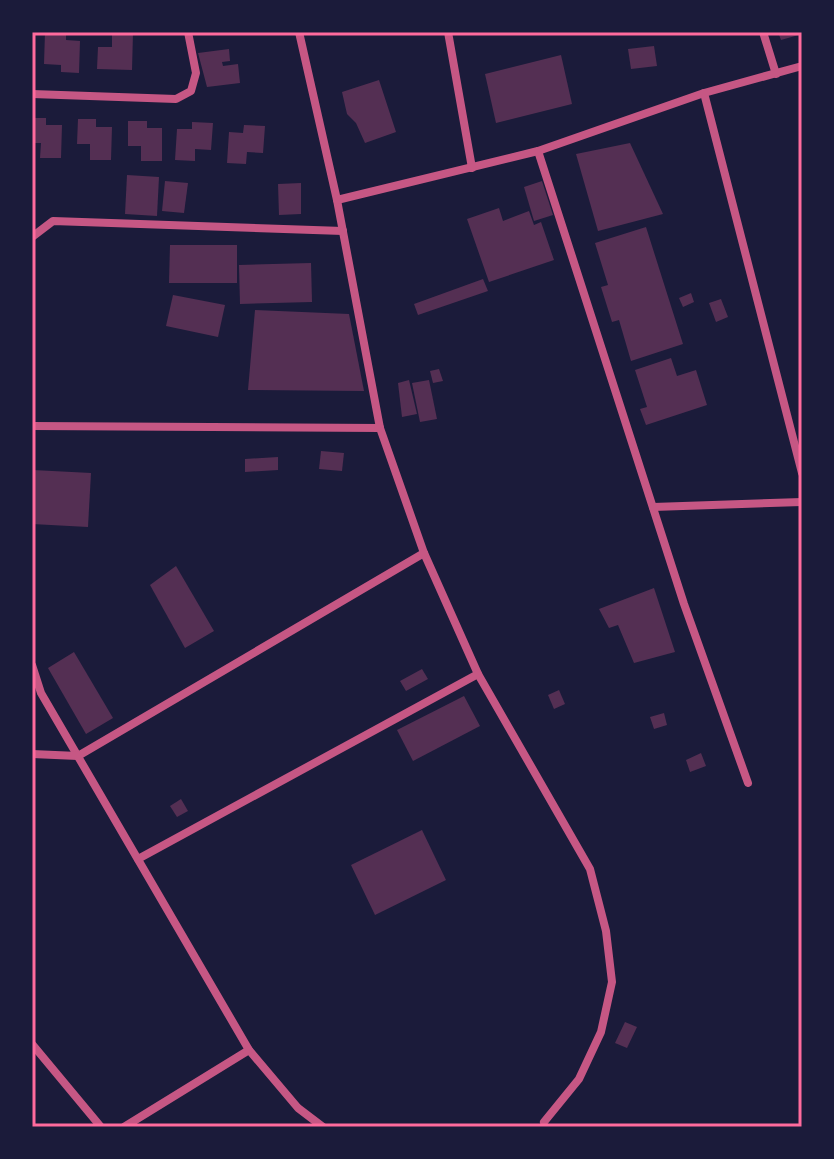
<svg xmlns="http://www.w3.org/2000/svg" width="834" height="1159" font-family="Mulish,sans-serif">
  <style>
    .building { fill: #542f53 }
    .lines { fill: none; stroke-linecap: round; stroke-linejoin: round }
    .minor { stroke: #c65784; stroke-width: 8 }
    .neatline { fill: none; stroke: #ff6b9d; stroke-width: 3 }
  </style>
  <rect width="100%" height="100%" fill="#1b1b3a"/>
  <!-- building -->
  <g class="building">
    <path d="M45,32h21v8l14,1 -1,32 -18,-1v-7l-17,-1z"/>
    <path d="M778,32h24v2l-21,6z"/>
    <path d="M112,33h21l-1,37 -35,-1 1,-22h14z"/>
    <path d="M654,46l3,20 -26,3 -3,-20z"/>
    <path d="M229,49l1,12 -8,1 1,4 15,-2 2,19 -33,4 -9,-34z"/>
    <path d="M561,55l11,49 -76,19 -11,-49z"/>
    <path d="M379,80l17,52 -31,11 -9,-20 -9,-9 -5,-22z"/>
    <path d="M32,118h14v7h16l-1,33h-21l1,-15h-9z"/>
    <path d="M78,119h18v8h16l-1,33h-21v-16h-13z"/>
    <path d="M128,121h19v7h15v33h-21v-15h-13z"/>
    <path d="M192,122l21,1 -2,27 -16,-1v12l-20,-1 2,-31h15z"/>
    <path d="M244,125l21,1 -2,27 -16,-1 -1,12 -19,-1 2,-31 14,1z"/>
    <path d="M630,143l33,71 -65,17 -22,-77z"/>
    <path d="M127,175l32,2 -2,39 -32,-2z"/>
    <path d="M165,181l23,2 -4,30 -22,-2z"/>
    <path d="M542,181l11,34 -19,6 -10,-34z"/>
    <path d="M301,183v31l-22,1 -1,-31z"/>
    <path d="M499,208l4,13 26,-10 5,14 7,-3 13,38 -65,22 -22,-63z"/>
    <path d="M646,227l37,117 -52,17 -12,-41 -7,2 -11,-35 7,-2 -13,-42z"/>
    <path d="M170,245h67v38h-68z"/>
    <path d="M311,263l1,39 -72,2 -1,-39z"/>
    <path d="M483,279l5,12 -70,24 -4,-11z"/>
    <path d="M691,293l3,9 -11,5 -4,-9z"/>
    <path d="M173,295l52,10 -7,32 -52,-11z"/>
    <path d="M721,299l7,18 -12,5 -7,-19z"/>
    <path d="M255,310l94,4 15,77 -116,-1z"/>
    <path d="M671,358l6,18 19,-6 11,35 -61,20 -6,-16 7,-2 -12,-37z"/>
    <path d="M439,369l4,12 -10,2 -3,-12z"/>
    <path d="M409,380l8,34 -15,3 -4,-34z"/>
    <path d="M429,380l8,39 -17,3 -8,-39z"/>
    <path d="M321,451l23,2 -2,18 -23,-2z"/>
    <path d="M278,457v13l-33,2v-13z"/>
    <path d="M33,470l58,3 -3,54 -56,-3z"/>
    <path d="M176,566l38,65 -29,17 -35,-63z"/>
    <path d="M654,588l21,64 -41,11 -16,-38 -9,3 -10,-19z"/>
    <path d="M74,652l39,66 -27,16 -38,-66z"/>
    <path d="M422,669l6,10 -22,12 -6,-10z"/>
    <path d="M559,690l6,14 -11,5 -6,-14z"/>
    <path d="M464,696l16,30 -67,35 -16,-31z"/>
    <path d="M664,713l3,12 -13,4 -4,-12z"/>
    <path d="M701,753l5,13 -16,6 -4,-12z"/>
    <path d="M181,799l7,12 -11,6 -7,-11z"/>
    <path d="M422,830l24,50 -71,35 -24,-50z"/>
    <path d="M625,1022l12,5 -10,21 -12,-5z"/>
  </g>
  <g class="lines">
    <!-- minor -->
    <g class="minor">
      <path d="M299,32l38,168 43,228 44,125 54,121 112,195 16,62 6,51 -11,50 -22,47 -35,43"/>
      <path d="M448,32l24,136"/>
      <path d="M763,32l13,42"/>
      <path d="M704,93l98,380"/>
      <path d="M32,94l144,5 15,-8 5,-18 -8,-41"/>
      <path d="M538,151l146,453 64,179"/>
      <path d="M337,200l201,-49 166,-58 98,-27"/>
      <path d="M32,237l21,-16 290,10"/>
      <path d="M32,426l348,2"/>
      <path d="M653,507l149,-5"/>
      <path d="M32,665l9,28 208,357 49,58 25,19"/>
      <path d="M32,754l46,2 346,-203"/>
      <path d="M138,859l340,-185"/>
      <path d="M32,1044l69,83"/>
      <path d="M124,1127l125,-77"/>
    </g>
  </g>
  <!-- border -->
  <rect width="834" height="1159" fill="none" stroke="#1b1b3a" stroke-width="68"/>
  <rect x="34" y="34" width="766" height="1091" class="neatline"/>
</svg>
